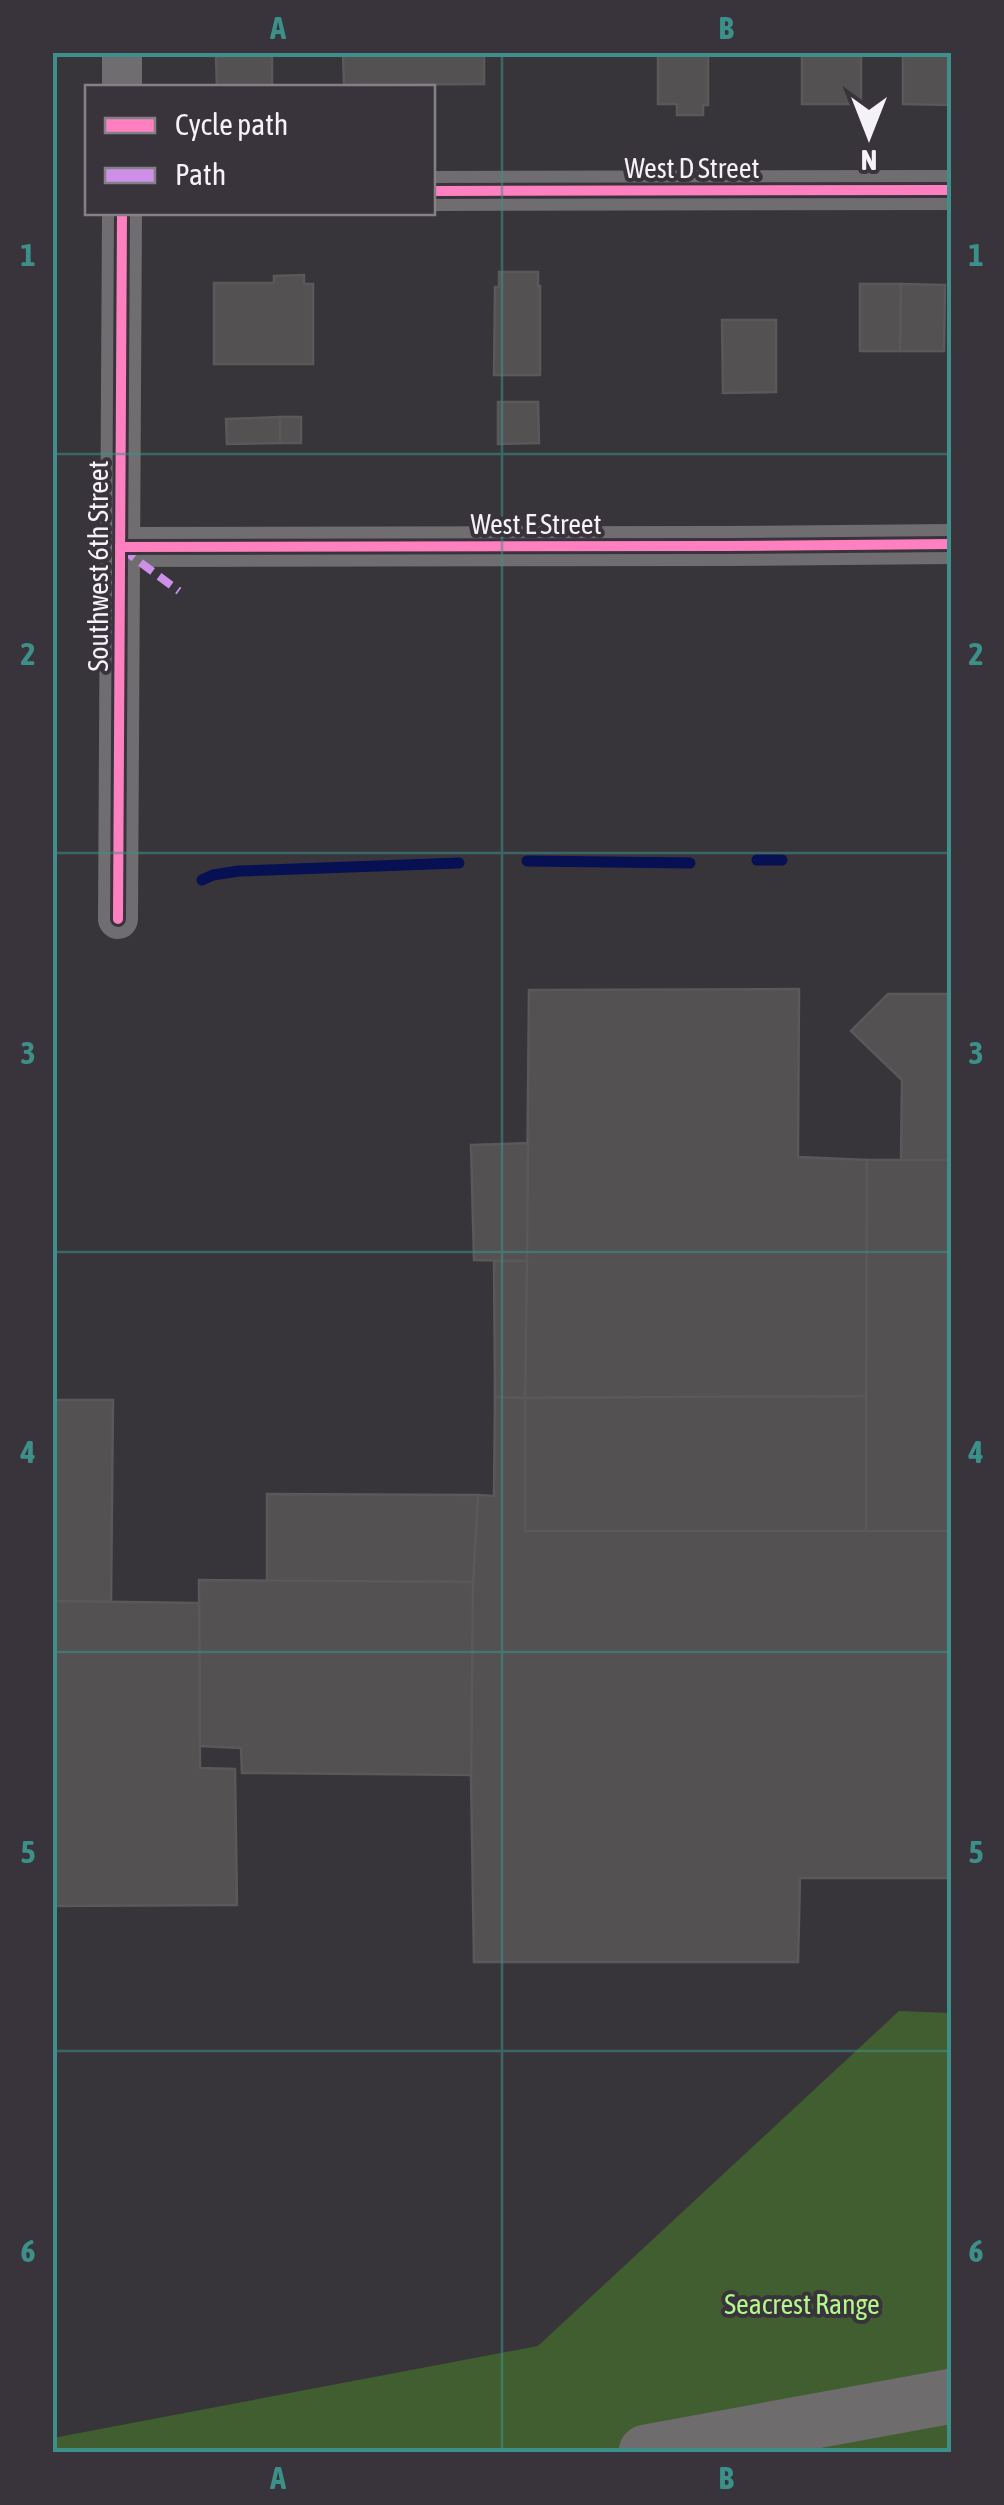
<svg xmlns="http://www.w3.org/2000/svg" width="1004" height="2505" font-family="'Asap Condensed',sans-serif">
  <style>
    .green { fill: #415e30 }
    .lines { fill: none; stroke-linecap: round; stroke-linejoin: round }
    .stream { stroke: #061053; stroke-width: 11 }
    .building { fill: #545153; stroke: #5b5859; stroke-width: 2.5 }
    .minor { stroke: #6f6d70; stroke-width: 40 }
    .trunk { stroke: #6f6c6e; stroke-width: 55 }
    .quiet { stroke: #ce8fe9; stroke-width: 8; stroke-dasharray: 15 8; stroke-linecap: butt }
    .cycleway-casing { stroke: #39343b; stroke-width: 16 }
    .cycleway { stroke: #ff80c0; stroke-width: 10 }
    .grid { fill: none; stroke: #3d8f89; stroke-width: 2.5; stroke-opacity: 0.55 }
    .labels { text-anchor: middle; dominant-baseline: central; stroke-width: 8; stroke-linejoin: round; paint-order: stroke }
    .street-label { font-size: 28px; fill: #f5f2f7; stroke: #39343b }
    .park-label { font-size: 28px; fill: #b1f789; stroke: #39343b }
    .neatline { fill: none; stroke: #3d8f89; stroke-width: 4 }
    .grid-label { font-size: 32px; text-anchor: middle; font-weight: bold; fill: #3d8f89 }
  </style>
  <rect width="100%" height="100%" fill="#38353a"/>
  <!-- green -->
  <path class="green" d="M899,2011l52,2v439h-898v-14l485,-92z"/>
  <g class="lines">
    <!-- stream -->
    <g class="stream">
      <path d="M757,860h25"/>
      <path d="M527,861l163,2"/>
      <path d="M202,880l11,-5 26,-4 220,-8"/>
    </g>
  </g>
  <!-- building -->
  <g class="building">
    <path d="M210,52h62v36h-55l-1,-32h-6z"/>
    <path d="M343,52h141v32l-140,1z"/>
    <path d="M658,52h50v53h-5v10h-26v-11h-19z"/>
    <rect x="802" y="52" width="59" height="52"/>
    <path d="M903,52h49v53l-49,-1z"/>
    <path d="M499,272h39v14h2v89h-46l1,-88h4z"/>
    <path d="M304,275v9h9v80h-99v-81h60v-7z"/>
    <path d="M860,284h41l-1,67h-40z"/>
    <path d="M901,284l44,1 -1,66h-44z"/>
    <path d="M722,320h54v72l-53,1z"/>
    <path d="M498,402h40l1,41 -41,1z"/>
    <rect x="280" y="417" width="21" height="26"/>
    <path d="M280,417v26l-53,1 -1,-25z"/>
    <path d="M799,989l-1,168 69,3 -1,236 -341,2 4,-408z"/>
    <path d="M888,994h64v166h-51l1,-80 -51,-49z"/>
    <path d="M528,1143l-1,118 -53,-1 -3,-115z"/>
    <path d="M867,1160h85v371h-86z"/>
    <path d="M494,1261h33l-2,137 -30,-1z"/>
    <path d="M866,1396v135h-341v-133z"/>
    <path d="M495,1397l30,1v133h427v347h-152l-2,84h-324l-3,-187 2,-193 5,-87 16,1z"/>
    <path d="M52,1400h61l-2,202 -59,-1z"/>
    <path d="M267,1494l211,1 -5,87 -206,-1z"/>
    <path d="M199,1580l274,2 -2,193 -229,-2 -1,-25 -41,-2z"/>
    <path d="M52,1601l147,2 1,165 35,1 2,136 -185,1z"/>
  </g>
  <g class="lines">
    <!-- minor -->
    <g class="minor">
      <path d="M122,88v-36"/>
      <path d="M432,191l520,-1"/>
      <path d="M120,547l604,-1 228,-2"/>
      <path d="M118,919l4,-707"/>
    </g>
    <!-- trunk -->
    <path class="trunk" d="M646,2452l306,-56"/>
    <!-- quiet -->
    <path class="quiet" d="M122,549l57,42"/>
    <!-- cycleway casing -->
    <g class="cycleway-casing">
      <g id="cycleway">
        <path d="M432,191l520,-1"/>
        <path d="M120,547l604,-1 228,-2"/>
        <path d="M118,919l4,-707"/>
      </g>
    </g>
    <!-- cycleway -->
    <use href="#cycleway" class="cycleway"/>
  </g>
  <!-- grid -->
  <path class="grid" d="M502,52v2400M52,454h900M52,853h900M52,1252h900M52,1652h900M52,2051h900"/>
  <g class="labels">
    <!-- street labels -->
    <g class="street-label">
      <text x="692" y="168">West D Street</text>
      <text x="536" y="524">West E Street</text>
      <text transform="translate(98 566) rotate(-90)">Southwest 6th Street</text>
    </g>
    <!-- park labels -->
    <g class="park-label">
      <text x="802" y="2304">Seacrest Range</text>
    </g>
  </g>
  <!-- border -->
  <rect width="1004" height="2505" fill="none" stroke="#39343b" stroke-width="110"/>
  <!-- legend -->
  <rect x="85" y="85" width="350" height="130" fill="#39343b" stroke="#848086" stroke-width="2.5"/>
  <rect x="105" y="118" width="50" height="15" fill="#ff80c0" stroke="#848086" stroke-width="2.5"/>
  <text x="175" y="135" font-size="30" fill="#f5f2f7">Cycle path</text>
  <rect x="105" y="168" width="50" height="15" fill="#ce8fe9" stroke="#848086" stroke-width="2.5"/>
  <text x="175" y="185" font-size="30" fill="#f5f2f7">Path</text>
  <!-- north arrow -->
  <g transform="translate(869 135) rotate(180)" stroke="#39343b" stroke-width="8" paint-order="stroke">
  <path d="M0-8L18 38L0 25L-18 38Z" fill="#f5f2f7"/>
  <text y="-15" font-size="28" font-weight="bold" text-anchor="middle" fill="#f5f2f7">N</text>
  </g>
  <rect x="55" y="55" width="894" height="2395" class="neatline"/>
  <g class="grid-label">
    <text x="278" y="39">A</text>
    <text x="726" y="39">B</text>
    <text x="28" y="266">1</text>
    <text x="976" y="266">1</text>
    <text x="28" y="665">2</text>
    <text x="976" y="665">2</text>
    <text x="28" y="1064">3</text>
    <text x="976" y="1064">3</text>
    <text x="28" y="1463">4</text>
    <text x="976" y="1463">4</text>
    <text x="28" y="1863">5</text>
    <text x="976" y="1863">5</text>
    <text x="28" y="2262">6</text>
    <text x="976" y="2262">6</text>
    <text x="278" y="2489">A</text>
    <text x="726" y="2489">B</text>
  </g>
</svg>
